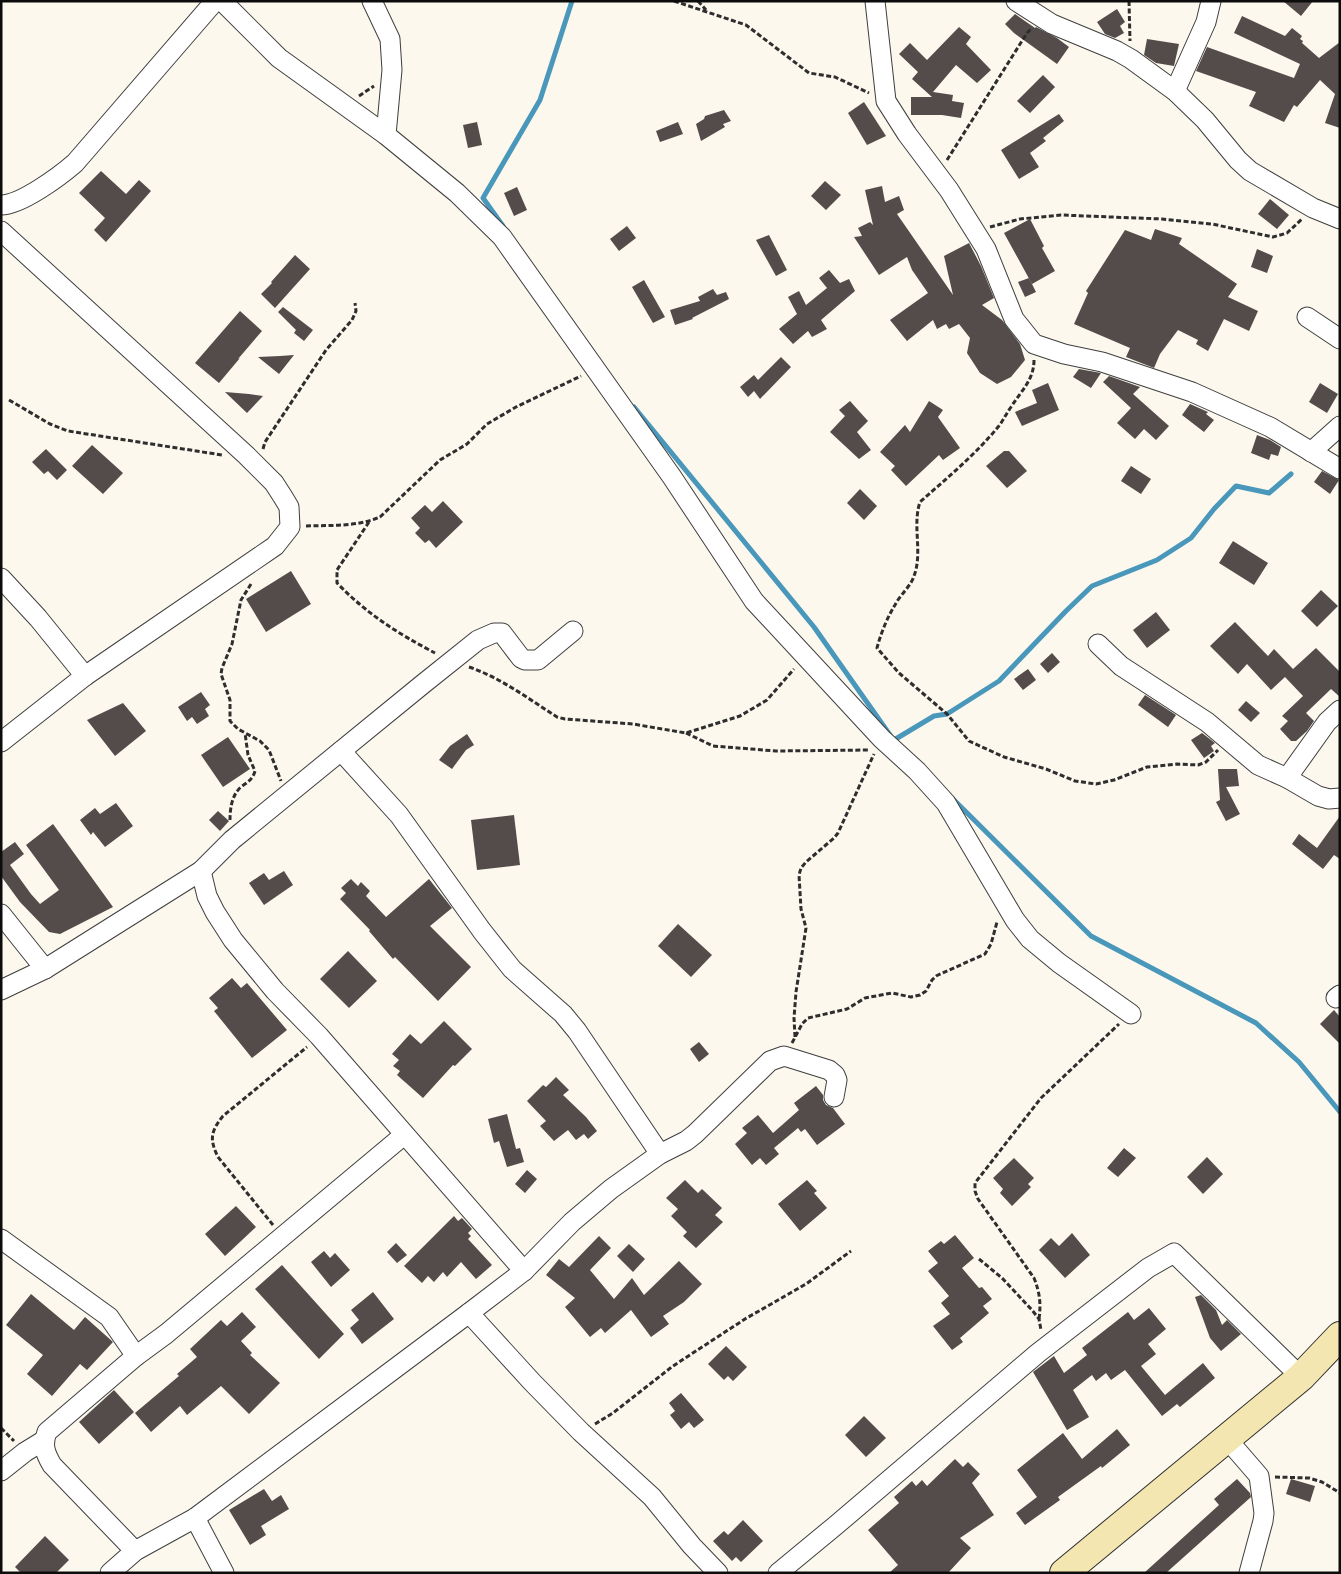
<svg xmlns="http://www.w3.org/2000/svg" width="1341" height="1574" font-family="Georgia,serif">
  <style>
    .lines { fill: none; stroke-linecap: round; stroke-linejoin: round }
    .stream { stroke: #4997ba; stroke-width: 5 }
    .building { fill: #534c4a }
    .minor-casing { stroke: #3f3f3f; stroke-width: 21 }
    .secondary-casing { stroke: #2e2e2e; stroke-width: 30 }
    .path { stroke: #2e2e2e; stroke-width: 3; stroke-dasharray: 5 2.5; stroke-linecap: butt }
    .minor { stroke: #fff; stroke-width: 19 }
    .secondary { stroke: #f4e6b0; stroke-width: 28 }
  </style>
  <rect width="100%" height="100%" fill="#fcf8ed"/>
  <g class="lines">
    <!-- stream -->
    <g class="stream">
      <path d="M503,226l-20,-28 57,-98 32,-99"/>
      <path d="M634,407l180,220 76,108"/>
      <path d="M894,740l40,-24 13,-2 52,-33 67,-70 26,-25 65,-26 34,-22 23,-29 22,-23 33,7 22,-19"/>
      <path d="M952,798l139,138 165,87 43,39 41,50"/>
    </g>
  </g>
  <!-- building -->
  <g class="building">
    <path d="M1283,1h30l-12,15z"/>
    <path d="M1117,9l8,13 -5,4 4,7 -9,5 -10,-4 -8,-12z"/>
    <path d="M1015,14l20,14 1,-1 21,11 12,9 -12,17 -43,-31 -9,-9z"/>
    <path d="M1242,16l43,20 7,-8 10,8 -2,3 3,2 -1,2 17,15 21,-16v86l-15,-5 10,-29 -15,-14 -23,27 -3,-2 -10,17 -35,-16 7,-14 -60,-21 11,-24 87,31 6,-14 -66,-31z"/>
    <path d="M959,27l12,10 -5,7 25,26 -14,13 -21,-18 -23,27 20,3 -1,6 12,2 -3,15 -19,-3h-31v-18h21l-20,-18 6,-7 -19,-18 11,-11 17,17z"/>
    <path d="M1147,39l32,5 -5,22 -18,-3 -12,-8z"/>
    <path d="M1043,75l12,12 -25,26 -13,-12z"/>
    <path d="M864,102l22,34 -19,9 -19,-32z"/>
    <path d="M724,110l7,11 -8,3 2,3 -24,14 -5,-17 8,-5 1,-3z"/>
    <path d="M1059,114l5,7 -21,17 3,3 -16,12 9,14 -20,12 -18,-29z"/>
    <path d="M477,122l5,23 -14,3 -5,-23z"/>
    <path d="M678,122l5,12 -23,8 -4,-11z"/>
    <path d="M101,171l25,23 13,-14 12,11 -45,51 -12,-12 11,-12 -26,-25z"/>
    <path d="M825,181l16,14 -15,15 -15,-14z"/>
    <path d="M882,186l3,16 14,-6 5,14 -7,4 56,81 -9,-39 25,-13 12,23 13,32 -12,7 20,15 18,24 5,16 -14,17 -14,7 -17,-11 -13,-20 3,-15 -11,-14 -10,5 -3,-5 -9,5 -4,-9 -26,21 -17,-21 38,-27 -16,-23 -5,-13 -28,18 -25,-38 8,-1 -4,-8 12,-6 3,3 -8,-35z"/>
    <path d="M517,187l10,23 -13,6 -10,-23z"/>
    <path d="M1270,199l19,16 -12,14 -19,-15z"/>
    <path d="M1030,219l14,27 -2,2 13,23 -23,13 -28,-51z"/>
    <path d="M627,226l9,12 -17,13 -9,-12z"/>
    <path d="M1155,229l27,9 -3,6 58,40 -9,13 30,14 -9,20 -25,-12 -16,32 -12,-7 2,-4 -20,-10 -18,24 -6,14 -28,-11 4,-9 -56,-24 14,-31 -2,-2 39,-61 26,10z"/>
    <path d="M769,235l18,35 -11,6 -20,-36z"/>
    <path d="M1257,249l16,7 -6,17 -16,-6z"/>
    <path d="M295,255l15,14 -35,39 -14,-14 11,-11 -1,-1z"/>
    <path d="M829,270l11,13 9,-4 6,12 -34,29 6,9 -15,8 -4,-6 -15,13 -14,-15 18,-15 -9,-17 11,-6 7,14 21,-17 -8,-10z"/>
    <path d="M1029,278l7,14 -11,5 -7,-15z"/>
    <path d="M644,280l21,37 -12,6 -21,-36z"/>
    <path d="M713,289l4,6 9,-3 3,7 -37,19 1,1 -18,6 -5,-15 30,-9 -2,-4z"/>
    <path d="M283,307l30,23 -9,11 -10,-8 2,-3 -18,-18z"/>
    <path d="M240,311l22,20 -24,28 2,-1 -21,25 -24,-20z"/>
    <path d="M294,355l-15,19 -21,-17 22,-1z"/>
    <path d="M781,357l10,10 -31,32 -6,-8 -6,6 -8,-10 14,-12 4,5z"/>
    <path d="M1079,369l22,4 -10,15 -18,-11z"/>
    <path d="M1109,376l31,11 -7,7 36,32 -13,14 -12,-11 -9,10 -18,-16 14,-15 -28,-26z"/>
    <path d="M1048,383l11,27 -37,16 -7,-14 22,-9 -5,-13z"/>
    <path d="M1320,383l18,11 -11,19 -18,-11z"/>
    <path d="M225,392l24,2 14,2 -16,17z"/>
    <path d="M850,401l18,20 -11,11 14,18 -12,9 -29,-27 15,-16 -6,-6z"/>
    <path d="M929,401l14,9 -5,7 22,31 -17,12 -4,-5 -33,31 -15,-16 4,-4 -15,-14 25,-27 5,7z"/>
    <path d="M1190,404l18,8 -2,2 8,6 -10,12 -22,-17z"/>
    <path d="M1257,435l13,5 11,7 -3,9 -7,-2 -2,6 -18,-7z"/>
    <path d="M92,445l31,28 -20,21 -31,-28z"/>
    <path d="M46,449l21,21 -10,10 -9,-9 -4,3 -12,-12z"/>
    <path d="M1004,451h5l18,20 -20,17 -21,-22z"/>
    <path d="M1131,466l20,13 -10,15 -20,-13z"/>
    <path d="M1322,471l17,9 -9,14 -16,-12z"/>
    <path d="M860,489l17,17 -13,14 -17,-17z"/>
    <path d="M443,501l20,21 -27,26 -7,-8 -4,3 -10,-10 5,-5 -9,-10 14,-13 7,7z"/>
    <path d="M1233,541l35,22 -14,22 -35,-22z"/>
    <path d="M291,571l20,33 -45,28 -20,-33z"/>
    <path d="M1321,590l17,16 -21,21 -16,-16z"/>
    <path d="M1156,612l14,18 -23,18 -14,-18z"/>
    <path d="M1235,622l33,34 6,-7 19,20 23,-21 24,24v25l-9,-8 -25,24 8,8 -7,10 -11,10h-5l-11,-12 8,-8 -6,-5 21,-20 -18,-19 -14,13 -24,-26 -9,10 -28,-28z"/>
    <path d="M1052,653l8,9 -12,11 -8,-9z"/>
    <path d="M1028,669l8,11 -13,10 -9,-11z"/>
    <path d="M201,692l9,13 -5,4 4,7 -12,8 -5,-7 -5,4 -9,-14z"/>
    <path d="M1145,695l31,20 -8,12 -30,-22z"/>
    <path d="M1246,701l14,12 -9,9 -13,-12z"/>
    <path d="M123,703l23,28 -31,25 -28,-36z"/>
    <path d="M1202,733l13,10 -4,3 3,5 -10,7 -13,-18z"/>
    <path d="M467,734l7,11 -8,5 -14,19 -13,-9 11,-14z"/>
    <path d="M228,737l22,32 -27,18 -22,-32z"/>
    <path d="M1218,769h19l2,17 -13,1 14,27 -14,7 -10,-19 4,-2z"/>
    <path d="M116,803l17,23 -28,21 -12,-15 -2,3 -11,-15 15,-12 5,6z"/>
    <path d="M218,811l11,10 -9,10 -11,-11z"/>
    <path d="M514,815l6,50 -43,5 -6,-50z"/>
    <path d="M1340,816v43l-6,-4 -11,14 -31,-25 7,-10 18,14z"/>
    <path d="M53,824l60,83 -53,27 -11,-2 -29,-30 -19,-26v-24l14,-10 9,12 -14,11 21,29 9,10 19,-14 -33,-45z"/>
    <path d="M284,871l9,14 -29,20 -15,-22 15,-10 5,7z"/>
    <path d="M351,879l7,7 3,-4 9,9 -4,5 20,21 43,-38 23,29 -22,18 41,41 -33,34 -43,-44 -2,2 -24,-28 1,-1 -30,-31 6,-6 -5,-5z"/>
    <path d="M678,924l34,31 -21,22 -33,-31z"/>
    <path d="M348,951l29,30 -28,27 -29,-29z"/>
    <path d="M232,978l9,10 6,-5 40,47 -35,28 -38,-47 4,-3 -9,-10z"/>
    <path d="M1334,1010l6,7v27l-20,-20z"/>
    <path d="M444,1021l28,28 -17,17 -2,-1 -30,33 -26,-23 3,-4 -7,-5 6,-6 -7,-6 18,-20 11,10z"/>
    <path d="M699,1042l10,12 -10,8 -9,-13z"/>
    <path d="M556,1077l13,13 -6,5 23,22 11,14 -9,8 -4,-5 -8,6 -8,-10 -14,11 -14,-15 6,-5 -19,-20 16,-16 3,2z"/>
    <path d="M816,1086l7,9v5l3,5 7,3 12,16 -28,21 -12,-16 -4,3 -3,-4 -24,20 5,6 -13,11 -6,-7 -8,7 -17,-21 12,-11 -5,-5 16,-13 15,18 26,-23 -5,-7z"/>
    <path d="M507,1114l9,35 4,-1 4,14 -17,5 -8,-26 -5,2 -6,-24z"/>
    <path d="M1124,1148l12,10 -18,19 -11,-9z"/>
    <path d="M1207,1157l16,17 -20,20 -16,-17z"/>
    <path d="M1014,1158l20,20 -6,6 3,3 -19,19 -12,-13 3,-4 -10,-11z"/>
    <path d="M527,1170l10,9 -12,14 -10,-9z"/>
    <path d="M685,1180l13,13 4,-4 20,19 -7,7 8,7 -27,26 -13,-12 4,-4 -16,-16 7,-7 -12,-11z"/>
    <path d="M807,1180l10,11 -3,2 13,15 -27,23 -22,-27z"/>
    <path d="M236,1206l20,21 -31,29 -20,-22z"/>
    <path d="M454,1216l4,5 4,-3 10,11 -4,4 3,3 -3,3 24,26 -16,14 -15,-17 -14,15 -4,-5 -9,10 -6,-6 -6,7 -18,-17z"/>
    <path d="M1072,1233l18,22 -25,23 -26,-28 12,-12 8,8z"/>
    <path d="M955,1235l19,23 -12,10 17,20 3,-1 10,12 -9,7 6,7 -29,25 3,4 -11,8 -19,-24 17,-12 -9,-11 8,-7 -21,-25 10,-8 -10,-12 13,-10 3,3z"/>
    <path d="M599,1236l12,12 -21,22 24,29 18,-21 12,17 35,-34 23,23 -18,18 -21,14 6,8 -18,13 -20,-27 -26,23 -4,-5 -11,9 -25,-30 10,-9 -29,-23 13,-16 10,8z"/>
    <path d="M396,1243l11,12 -10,8 -10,-11z"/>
    <path d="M629,1244l16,15 -12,13 -16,-16z"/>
    <path d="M324,1251l6,7 5,-5 15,17 -19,17 -20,-25z"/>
    <path d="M282,1265l62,69 -25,25 -64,-70z"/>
    <path d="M373,1292l21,27 -32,25 -12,-16 9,-8 -8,-10z"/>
    <path d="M31,1294l43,36 11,-13 28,25 -26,28 -7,-6 -28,32 -25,-22 16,-19 -37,-30z"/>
    <path d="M1201,1295l15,15 6,15 5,-5 14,14 -20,17 -11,-13 -15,-41z"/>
    <path d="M1149,1308l17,21 -18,15 8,10 -15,12 24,29 38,-32 12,15 -35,29 -3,-3 -15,12 -37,-46 -14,10 -5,-7 -10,8 -4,-6 -19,15 16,27 -22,13 -34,-58 21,-16 10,17 23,-18 -5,-7 46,-36 6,8z"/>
    <path d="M242,1312l14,15 -15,14 11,12 -2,2 30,28 -31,31 -28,-28 -34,29 -7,-9 -29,26 -16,-19 44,-37 -2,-2 20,-17 -7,-8 31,-29 6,6z"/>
    <path d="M726,1346l21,21 -14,14 -5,-5 -4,4 -16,-16z"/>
    <path d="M114,1390l20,22 -35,32 -20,-22z"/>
    <path d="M681,1393l23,27 -10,8 -5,-6 -8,7 -11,-14 5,-4 -6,-8z"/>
    <path d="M864,1416l22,22 -20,19 -21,-22z"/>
    <path d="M1117,1429l13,16 -28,23 -1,-2 -43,31 2,3 -35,25 -9,-12 21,-16 -20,-27 46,-37 19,26z"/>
    <path d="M955,1459l8,8 5,-5 12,12 -8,9 22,32 -34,23 11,10 -23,25h-59l9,-8 -30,-35 31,-27 -5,-6 18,-16 4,5 6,-6 5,6z"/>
    <path d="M1237,1479l13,14 1,4 -85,76h-22l75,-68 -5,-6z"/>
    <path d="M1291,1479l24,7 -5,16 -24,-8z"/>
    <path d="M264,1489l8,12 9,-6 8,14 -28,17 5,9 -16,10 -21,-35z"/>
    <path d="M743,1520l20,21 -22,21 -5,-5 -4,4 -19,-20 11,-10 4,4z"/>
    <path d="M45,1536l24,24 -13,13h-35l-6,-6z"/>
  </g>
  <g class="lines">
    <!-- minor casing -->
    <g class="minor-casing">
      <g id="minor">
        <path d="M222,1l57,57 107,77 71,58 45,44 170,240 82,124 128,138 35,32 29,32 69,117 15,19 29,24 72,51"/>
        <path d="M372,1l18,38 2,31 -6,65"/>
        <path d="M875,1l11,100 21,33 42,56 37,59 28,70 20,25 30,10 38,8 90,30 78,35 70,42"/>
        <path d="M1016,1l36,23 65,27 14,8 44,32 30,29 33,40 12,11 63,37 27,11"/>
        <path d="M1175,91l31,-69 5,-21"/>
        <path d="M1,205c20,0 59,-29 74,-42l140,-162"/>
        <path d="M1,231l245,224 28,28 9,14 6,10 1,20 -15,19 -190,130 -84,66"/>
        <path d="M1307,317l33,22"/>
        <path d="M1311,452l29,-26"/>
        <path d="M1,578l37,40 47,58"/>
        <path d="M1098,644l23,22 86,56 51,43 29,13 31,18 11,3 11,-1"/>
        <path d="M341,751l58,64 83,116 30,38 51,45 14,17 83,123"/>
        <path d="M1287,778l40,-56 13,-12"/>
        <path d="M201,871l6,25 8,16 18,28 42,51 44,45 205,235"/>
        <path d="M1,914l44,55"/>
        <path d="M1,990l44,-21 156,-98 31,-31 191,-156 55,-44 16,-7h8l19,25 4,2h13l35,-29"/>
        <path d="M1336,998l4,-3"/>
        <path d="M1,1239l108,78 27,39"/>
        <path d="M469,1313l63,69 49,50 71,65 40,49 26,27"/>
        <path d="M1227,1439l32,37 5,37 -1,8 -14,52"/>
        <path d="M1,1471l24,-19 18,-11"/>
        <path d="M195,1518l29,55"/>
        <path d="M135,1551l-83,-86c-7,-12 -10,-20 -5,-33l89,-76 30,-22 238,-199"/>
        <path d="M110,1573l25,-22 60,-33 274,-205 55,-42 48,-49 39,-33 49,-35 26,-13 9,-7 75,-73 14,-5 45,14 6,5 2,5 -3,17"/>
        <path d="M778,1573l57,-47 203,-173 110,-85 26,-15 127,124"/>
      </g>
    </g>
    <!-- secondary casing -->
    <g class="secondary-casing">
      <path id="secondary" d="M1064,1573l237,-196 39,-41"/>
    </g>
    <!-- path -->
    <g class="path">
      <path d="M674,1l72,24 63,48 26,4 34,16"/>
      <path d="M698,1l8,9"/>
      <path d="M1129,1l1,40"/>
      <path d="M359,96l15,-10"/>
      <path d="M947,160l80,-127 4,-4"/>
      <path d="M990,227l30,-8 41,-4 101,4 50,5 61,13 14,-4 15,-14"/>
      <path d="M1034,360c0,20 -13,31 -23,47 -5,7 -8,14 -13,20 -23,28 -51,51 -78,75 -8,24 3,50 -6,74 -3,10 -14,19 -19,29 -8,13 -14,28 -18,43l22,25 48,41 22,27 35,16 42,12 29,12 21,3 18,-4 33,-13 30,-3 21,1 8,-3 12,-12"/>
      <path d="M9,400l41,24 18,7 154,24"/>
      <path d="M263,449l2,-7 61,-92 26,-30 4,-9 -1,-8"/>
      <path d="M369,522l-32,48v13c30,31 60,50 98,70"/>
      <path d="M306,526c25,-1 51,1 74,-9l60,-57 27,-16 20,-20 29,-17 65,-31"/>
      <path d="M251,584l-10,16 -9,44 -10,24 -1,6 9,26v21l8,8 22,12 9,9 12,31"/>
      <path d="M469,667c32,11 60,32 88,50l8,2 68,5 53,9 54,-17 27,-16 27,-31"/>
      <path d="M686,733l27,13 38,3 25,2 93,-1"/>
      <path d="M230,820c0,-12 2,-26 12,-34 6,-4 11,-7 13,-15l-7,-16 -3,-22"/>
      <path d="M795,1037l-1,-19 2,-26 10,-64 -5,-19 -2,-34 2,-7 5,-6 28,-24 4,-5 36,-79"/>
      <path d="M792,1043l10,-19 6,-6 39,-9 18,-11 27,-5 19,4 9,-2 6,-4 6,-11 4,-4 49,-22 6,-10 6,-22"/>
      <path d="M273,1225l-55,-68c-9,-18 -7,-26 5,-41l84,-69"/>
      <path d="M979,1259l23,19 30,32 7,9 2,11"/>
      <path d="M1039,1319c2,-15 1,-26 -5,-41l-56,-79 -3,-8v-8l66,-85 78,-74"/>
      <path d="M595,1424l18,-11 60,-47 72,-47 61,-35 45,-33"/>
      <path d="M1,1428l13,13"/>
      <path d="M1275,1477l34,1 13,4 18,11"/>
    </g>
    <!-- minor -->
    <use href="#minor" class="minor"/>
    <!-- secondary -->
    <use href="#secondary" class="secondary"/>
  </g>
  <!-- border -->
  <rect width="1341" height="1574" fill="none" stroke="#0c0c0c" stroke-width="5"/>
</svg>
